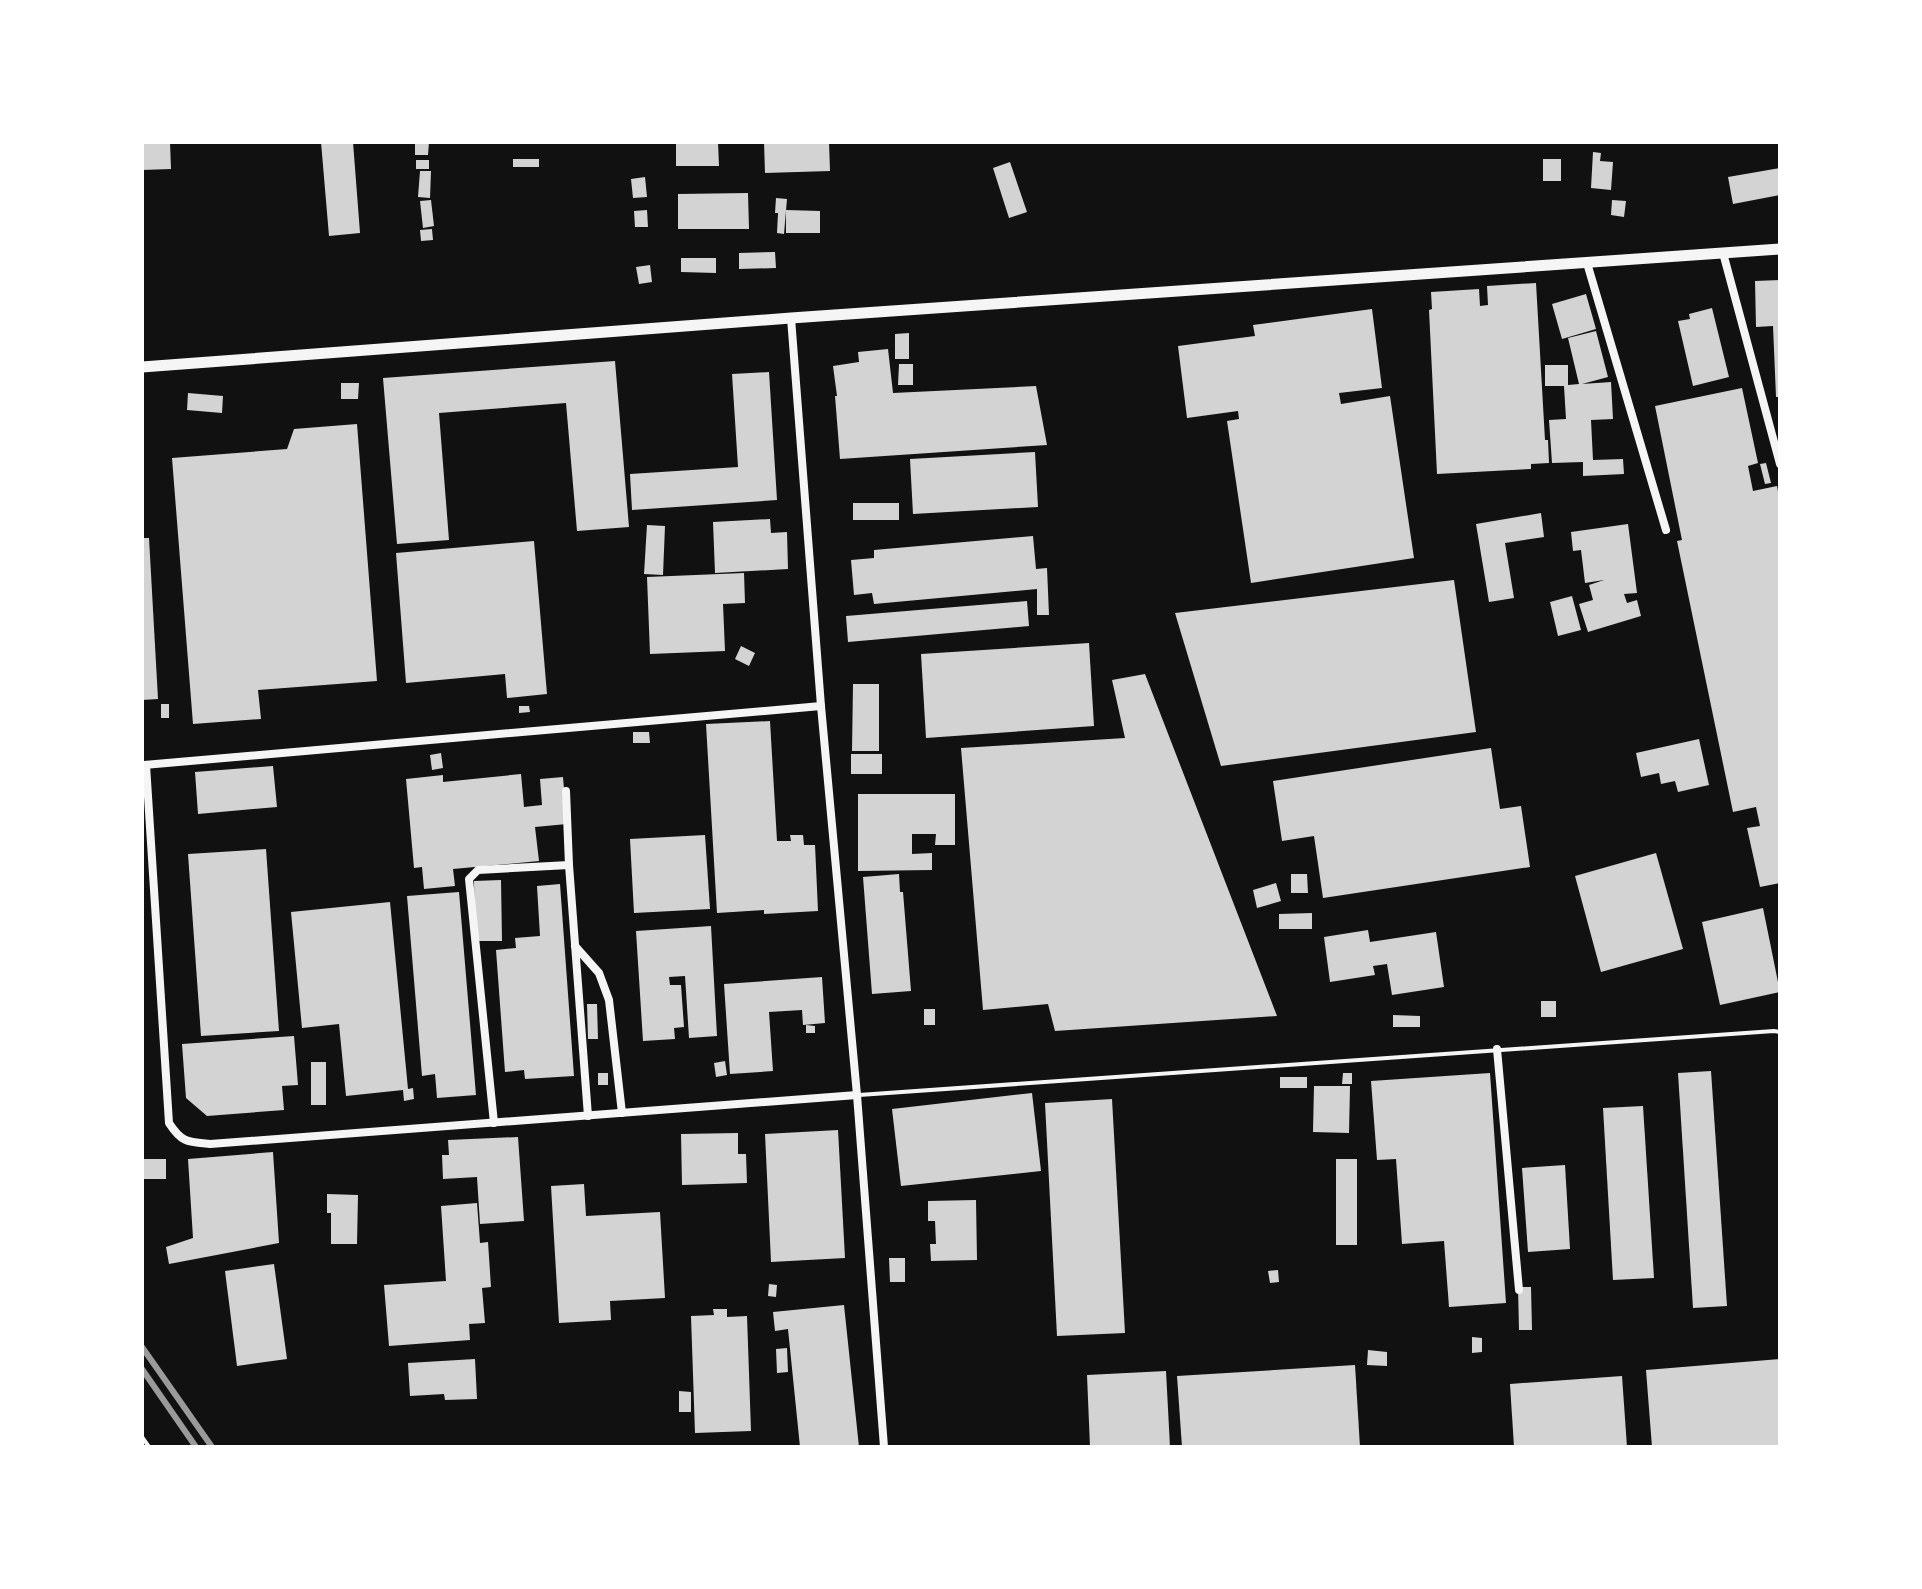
<svg xmlns="http://www.w3.org/2000/svg" width="1922" height="1589" font-family="'Public Sans',sans-serif">
  <style>
    .building { fill: #d3d3d3 }
    .lines { fill: none; stroke-linecap: round; stroke-linejoin: round }
    .service { stroke: #f5f5f5; stroke-width: 4 }
    .minor { stroke: #f5f5f5; stroke-width: 8 }
    .secondary { stroke: #f5f5f5; stroke-width: 11 }
    .rail { stroke: #9a9a9a; stroke-width: 6 }
  </style>
  <rect width="100%" height="100%" fill="#111"/>
  <!-- building -->
  <g class="building">
    <path d="M142,142h28l1,27 -29,1z"/>
    <path d="M321,142h32l7,91 -31,3z"/>
    <path d="M415,142h14l-1,13h-13z"/>
    <path d="M676,142h42l1,24h-43z"/>
    <path d="M764,142h65l1,29 -65,2z"/>
    <path d="M1593,152l8,1 -1,8 13,1 -2,28 -20,-2z"/>
    <rect x="513" y="159" width="26" height="8"/>
    <rect x="1543" y="159" width="18" height="22"/>
    <rect x="416" y="160" width="13" height="9"/>
    <path d="M1010,162l17,50 -18,6 -16,-50z"/>
    <path d="M1780,168v27l-47,9 -5,-27z"/>
    <path d="M420,171h11l-1,27 -12,-1z"/>
    <path d="M645,177l2,20 -14,1 -2,-19z"/>
    <path d="M748,193l1,36h-71v-35z"/>
    <path d="M776,198l11,1 -3,35 -7,-1 1,-20h-3z"/>
    <path d="M431,200l3,26 -11,2 -3,-27z"/>
    <path d="M1612,200l14,1 -2,16 -13,-2z"/>
    <path d="M647,210l1,17h-13l-1,-16z"/>
    <path d="M786,210l34,1v22h-34z"/>
    <path d="M432,229l1,11 -12,1 -1,-11z"/>
    <path d="M775,252l1,16 -37,1v-16z"/>
    <path d="M681,258h35v15l-35,-1z"/>
    <path d="M650,265l2,17 -13,2 -3,-17z"/>
    <path d="M1780,280v117h-4l-3,-71 -17,1 -1,-46z"/>
    <path d="M1536,283l9,157h3l1,23 -18,1v5l-94,5 -8,-164 3,-1 -1,-17 48,-3 1,17 8,-1 -1,-19z"/>
    <path d="M1586,294l10,35 -34,10 -10,-35z"/>
    <path d="M1712,308l17,69 -36,9 -15,-65 12,-2 -1,-5z"/>
    <path d="M1372,309l10,79 -43,5 2,11 49,-8 24,162 -163,25 -24,-162 12,-2 -1,-8 -51,7 -9,-72 77,-10 -2,-11z"/>
    <path d="M1596,331l12,46 -26,7 29,-2 2,37 -22,1 2,40 30,-1 1,15 -41,2v-14l-31,1 -3,-43 17,-1 -2,-33h-19v-21h23v20l11,-1 -11,-46z"/>
    <path d="M909,333v26h-14v-25z"/>
    <path d="M888,349l5,44 143,-7 11,59 -207,14 -5,-63h2l-4,-30 26,-4 -1,-10z"/>
    <path d="M615,361l14,166 -52,4 -11,-128 -127,10 10,127 -52,4 -14,-166z"/>
    <path d="M899,364h14v21h-15z"/>
    <path d="M769,372l8,128 -145,10 -2,-36 108,-7 -6,-93z"/>
    <path d="M341,383h18l-1,16h-17z"/>
    <path d="M1742,388l16,75 -10,3 5,25 24,-5 3,16v381l-20,4 -13,-59 13,-2 -4,-19 -23,5 -56,-271 5,-1 -27,-134z"/>
    <path d="M188,393l35,3 -1,17 -35,-3z"/>
    <path d="M357,424l20,257 -119,9 3,29 -68,5 -21,-266 115,-9 7,-20z"/>
    <path d="M1035,452l3,55 -125,7 -3,-55z"/>
    <path d="M1766,463l5,20 -6,1 -5,-20z"/>
    <rect x="853" y="503" width="46" height="17"/>
    <path d="M1541,513l3,24 -39,6 9,55 -25,4 -13,-78z"/>
    <path d="M770,519l1,14 16,-1 1,37 -73,4 -2,-51z"/>
    <path d="M1628,524l9,69 -13,1 3,9 10,-3 4,16 -53,16 -9,-28 14,-4 -4,-15 15,-5 -19,3 -4,-33 -8,1 -2,-19z"/>
    <path d="M647,525l18,1 -2,49 -19,-1z"/>
    <path d="M1033,536l3,33 11,-1 2,47h-12v-26l-163,15 -2,-11 -18,2 -3,-35 23,-2v-8z"/>
    <path d="M142,538h7l9,161 -16,1z"/>
    <path d="M534,541l13,153 -40,4 -2,-24 -99,9 -10,-130z"/>
    <path d="M744,573l1,30 -22,1 2,47 -75,3 -3,-77z"/>
    <path d="M1454,580l22,152 -255,34 -46,-153z"/>
    <path d="M1572,596l9,34 -23,6 -8,-34z"/>
    <path d="M1027,601l2,25 -181,16 -2,-26z"/>
    <path d="M1089,643l5,83 -168,12 -5,-84z"/>
    <path d="M741,646l14,7 -6,13 -14,-7z"/>
    <path d="M1145,674l132,342 -222,15 -7,-27 -65,6 -22,-262 164,-10 -13,-58z"/>
    <path d="M853,684h26v67h-27z"/>
    <rect x="161" y="704" width="8" height="14"/>
    <path d="M519,706h10l1,6 -11,1z"/>
    <path d="M770,721l7,120h14l-1,-6h13l1,10h11l3,66 -54,3v-4l-47,3 -11,-189z"/>
    <path d="M633,732h16l1,11h-17z"/>
    <path d="M1699,739l10,46 -31,7 -3,-11 -14,3 -2,-11 -18,4 -5,-24z"/>
    <path d="M1491,748l9,61 21,-3 9,61 -207,31 -9,-62 -32,5 -9,-60z"/>
    <path d="M441,753l2,15 -11,2 -2,-15z"/>
    <rect x="851" y="754" width="31" height="20"/>
    <path d="M273,766l4,41 -79,7 -3,-42z"/>
    <path d="M521,774l3,33 18,-2 -2,-26 23,-2 4,47 -32,3 4,34 -86,8 2,17 -31,3 -2,-22 -8,1 -8,-89 37,-4v7z"/>
    <path d="M858,794h97v51h-20l1,-11h-24v20l20,-1v17l-74,1z"/>
    <path d="M705,835l5,74 -76,4 -4,-74z"/>
    <path d="M266,849l13,182 -78,5 -13,-182z"/>
    <path d="M1656,853l27,96 -82,23 -26,-96z"/>
    <path d="M899,874l1,18h3l8,99 -39,3 -9,-117z"/>
    <path d="M1291,874h16l1,19h-17z"/>
    <path d="M501,880l1,61h-27l-1,-60z"/>
    <path d="M1276,883l5,18 -24,7 -4,-18z"/>
    <path d="M560,884l14,192 -49,3 -1,-9 -19,2 -9,-122 20,-2 -1,-10 25,-2 -3,-50z"/>
    <path d="M459,892l17,203 -39,3 -2,-24 -13,2 -15,-180z"/>
    <path d="M390,902l18,187 5,-1 1,11 -10,2 -1,-11 -57,6 -7,-72 -37,4 -11,-116z"/>
    <path d="M1763,908l17,84 -60,13 -18,-83z"/>
    <path d="M1312,913v16h-33v-15z"/>
    <path d="M711,926l6,110 -28,2 -4,-62 -16,1 1,8h11l3,42 -10,1 1,11 -32,2 -7,-110z"/>
    <path d="M1368,930l2,12 66,-10 8,55 -52,8 -5,-31 -14,2 2,9 -45,7 -6,-45z"/>
    <path d="M822,977l3,46 -22,2 -1,-15 -33,2 4,59 -43,3 -6,-90z"/>
    <rect x="1541" y="1001" width="15" height="16"/>
    <path d="M587,1004h10l1,35h-10z"/>
    <rect x="924" y="1009" width="11" height="16"/>
    <path d="M1393,1015l27,1v11h-27z"/>
    <path d="M806,1025l9,1v7h-9z"/>
    <path d="M294,1036l4,49 -16,1 2,24 -77,6 -21,-18 -4,-54z"/>
    <path d="M725,1061l2,14 -11,2 -2,-14z"/>
    <rect x="311" y="1062" width="15" height="43"/>
    <path d="M1711,1071l16,235 -34,2 -15,-235z"/>
    <rect x="598" y="1073" width="10" height="12"/>
    <path d="M1343,1073h9v11h-10z"/>
    <path d="M1490,1073l16,230 -57,4 -5,-66 -42,3 -6,-85 -19,1 -6,-79z"/>
    <rect x="1280" y="1077" width="27" height="11"/>
    <path d="M1314,1086h36l-1,47 -36,-1z"/>
    <path d="M1032,1093l9,78 -140,15 -9,-77z"/>
    <path d="M1112,1099l13,234 -68,3 -12,-233z"/>
    <path d="M1643,1106l11,172 -41,2 -10,-172z"/>
    <path d="M838,1130l7,128 -74,4 -6,-128z"/>
    <path d="M738,1133v21h8l1,29 -65,2 -1,-51z"/>
    <path d="M518,1137l6,84 -44,3 -3,-47 -34,2 -1,-24h7l-1,-15z"/>
    <path d="M273,1152l6,91 -110,21 -3,-17 27,-9 -5,-79z"/>
    <rect x="142" y="1159" width="24" height="20"/>
    <rect x="1336" y="1159" width="21" height="86"/>
    <path d="M1565,1165l5,84 -42,3 -6,-84z"/>
    <path d="M584,1184l2,32 74,-4 5,86 -55,3 1,19 -52,3 -8,-137z"/>
    <path d="M327,1194l31,1 -1,49h-26v-31h-4z"/>
    <path d="M976,1200l1,60 -46,1 -1,-17h6l-1,-23h-7v-20z"/>
    <path d="M477,1203l3,40 8,-1 3,45 -9,1 3,35 -16,1 1,16 -81,6 -5,-61 62,-4 -5,-75z"/>
    <path d="M889,1258h16v24h-15z"/>
    <path d="M274,1264l13,95 -50,7 -12,-95z"/>
    <path d="M1278,1270l1,12 -9,1 -2,-12z"/>
    <path d="M769,1284l8,1 -1,12 -8,-1z"/>
    <path d="M1518,1287h13l1,43h-13z"/>
    <path d="M844,1305l15,142h-59l-12,-118 -13,2 -2,-19z"/>
    <path d="M713,1309h14v8l20,-1 4,115 -56,2 -4,-117 23,-1z"/>
    <path d="M1472,1337l10,1v14l-10,1z"/>
    <path d="M787,1348l1,24 -11,1 -1,-24z"/>
    <path d="M1368,1350l19,2v14l-20,-1z"/>
    <path d="M475,1359l2,40 -32,1 -1,-6 -34,2 -2,-33z"/>
    <path d="M1780,1359v88h-128l-6,-77z"/>
    <path d="M1355,1365l5,82h-178l-5,-71z"/>
    <path d="M1166,1371l4,76h-80l-3,-72z"/>
    <path d="M1622,1376l5,71h-113l-4,-63z"/>
    <path d="M679,1391l12,1v20h-12z"/>
  </g>
  <g class="lines">
    <!-- service -->
    <g class="service">
      <path d="M859,1095l915,-64 6,1"/>
      <path d="M142,1437l7,10"/>
    </g>
    <!-- minor -->
    <g class="minor">
      <path d="M1723,253l57,211"/>
      <path d="M1587,263l79,267"/>
      <path d="M791,318l30,388 36,389 27,352"/>
      <path d="M144,765l677,-59"/>
      <path d="M146,765l23,358c13,20 19,19 41,21l647,-49"/>
      <path d="M566,791l3,74 19,251"/>
      <path d="M575,946l24,27 10,27 13,113"/>
      <path d="M1497,1049l22,241"/>
      <path d="M494,1123l-25,-244 9,-9 91,-5"/>
    </g>
    <!-- secondary -->
    <path class="secondary" d="M142,367l649,-49 989,-69"/>
    <!-- rail -->
    <g class="rail">
      <path d="M142,1347l70,100"/>
      <path d="M142,1369l54,78"/>
    </g>
  </g>
  <!-- border -->
  <rect width="1922" height="1589" fill="none" stroke="#ffffff" stroke-width="288"/>
</svg>
